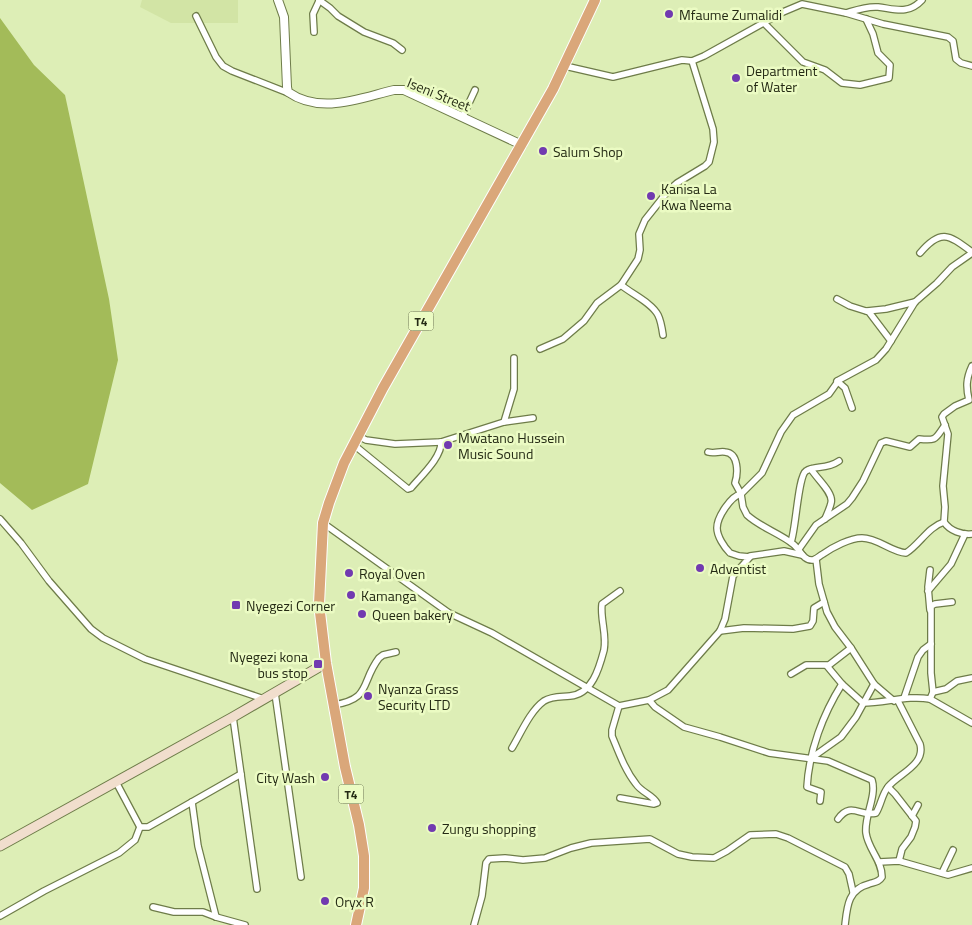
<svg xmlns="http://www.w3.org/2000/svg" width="972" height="925" font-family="'Titillium Web',sans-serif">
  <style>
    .built { fill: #d2e4a5 }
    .forest { fill: #a3bb59 }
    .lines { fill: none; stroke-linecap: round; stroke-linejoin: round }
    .minor-casing { stroke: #6e7c49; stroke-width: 8 }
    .tertiary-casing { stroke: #6e7c49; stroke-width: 10 }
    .secondary-casing { stroke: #6e7c49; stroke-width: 11 }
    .trunk-casing { stroke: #fff; stroke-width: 12 }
    .minor { stroke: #fff; stroke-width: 5.5 }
    .tertiary { stroke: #fff; stroke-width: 8 }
    .secondary { stroke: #f1decd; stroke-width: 9 }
    .trunk { stroke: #daa77a; stroke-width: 10 }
    .poi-dot { fill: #713ab0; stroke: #ebfbc3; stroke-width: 2 }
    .labels { text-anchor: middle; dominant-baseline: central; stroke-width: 5; stroke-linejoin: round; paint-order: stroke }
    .shield { fill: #ebfbc3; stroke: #606948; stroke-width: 1 }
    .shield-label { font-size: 12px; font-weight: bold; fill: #242a14 }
    .poi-label { font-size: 14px; fill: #242a14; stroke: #ebfbc3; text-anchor: start }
    .street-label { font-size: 14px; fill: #242a14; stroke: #ebfbc3 }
  </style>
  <rect width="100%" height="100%" fill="#ddeeb6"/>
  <!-- built -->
  <path class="built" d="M142,0h96v23h-67l-31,-16z"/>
  <!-- forest -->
  <path class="forest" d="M0,18l34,47 31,30 44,204 9,61 -30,124 -56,26 -32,-27z"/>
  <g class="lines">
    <!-- minor casing -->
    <g class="minor-casing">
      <g id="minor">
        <path d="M319,0l11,8 8,8 26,16 29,11 9,7"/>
        <path d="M846,13c10,-3 21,-7 32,-6 17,2 30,8 44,-7"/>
        <path d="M196,16l20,41 7,9 9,5 59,23"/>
        <path d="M764,23l39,39 22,8 17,13 18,2 29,-7 1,-13 -12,-12 -5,-19 -7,-15"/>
        <path d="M314,32l-1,-18 6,-13"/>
        <path d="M565,66l48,11 69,-17 10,1 12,-5 79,-44 19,-8 44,9 37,11 65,13 5,4 3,18 5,4 11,3"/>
        <path d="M463,116l12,-26"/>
        <path d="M920,253c21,-25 29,-18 52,-1"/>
        <path d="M621,285c11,9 31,18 37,30 3,6 4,13 5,20"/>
        <path d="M837,299l13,7 19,6 22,29"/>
        <path d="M867,311l19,-2 29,-7"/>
        <path d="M540,349l23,-10 21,-18 13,-18 24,-18 17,-26 2,-9 -1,-16 6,-14 23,-29 9,-8 28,-17 4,-4 5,-20 -1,-13 -21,-68"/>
        <path d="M972,366c-6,13 -6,21 -3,34l-14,6 -11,8 -2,3 6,17 -5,52 2,21 -1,15c6,9 18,13 28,12"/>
        <path d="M837,381l8,7 7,20"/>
        <path d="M504,422l29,-4"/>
        <path d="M358,436l8,4 29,4 46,-2 63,-20 10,-33v-31"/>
        <path d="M354,445l54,44 3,-1c10,-12 31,-31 30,-46"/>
        <path d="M811,469c6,10 23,24 20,34 -1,5 -4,11 -6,16"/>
        <path d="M0,519l21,24 28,38 42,48 12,9 42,21 119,40"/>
        <path d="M944,522c-16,5 -24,22 -38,31 -15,-1 -28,-15 -44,-15 -12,0 -29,9 -39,16 -4,2 -6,5 -10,6 -10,1 -13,-11 -20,-16 -14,-11 -33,-17 -46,-29l-4,-8 -2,-13 21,-21 19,-41 12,-17 36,-21 10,-14 37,-20 10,-11 29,-47 22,-19 15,-16 20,-14"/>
        <path d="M323,523l126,90 43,20 127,73 30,-6 19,-10 52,-59 5,-12 8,-43 17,-19 -11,-1 -9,-3c-6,-6 -13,-17 -13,-25 0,-11 14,-32 24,-34l-6,-11c3,-9 4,-30 -10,-31 -6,-1 -11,2 -17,0"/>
        <path d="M791,542c5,-13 7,-66 15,-71 9,-6 20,-1 33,-10"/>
        <path d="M799,549l17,-24 31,-21 5,-6 11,-17 18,-38 5,-2 24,6 9,-8c18,2 16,0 26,-14"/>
        <path d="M750,556l34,-5 18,4"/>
        <path d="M816,559l3,25 8,28 8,15 16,21 23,36 20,17"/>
        <path d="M928,591l23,-27 14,-30"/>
        <path d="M930,610l-2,-23 2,-17"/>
        <path d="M720,631l24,-3 49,1 17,-3 3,-5 1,-13 10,-6"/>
        <path d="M827,666l15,18 21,19c23,0 45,-8 67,-4l42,24"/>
        <path d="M791,674l15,-9h23l22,-17"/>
        <path d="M933,692l13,-3 11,-8 15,-3"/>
        <path d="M275,693l26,184"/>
        <path d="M904,698l14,-41 5,-7 8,-6"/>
        <path d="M930,699l3,-7 -2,-19v-67l4,-2 17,-2"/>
        <path d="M649,700l6,7 29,20 36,10 49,16 59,8 44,19c5,16 -8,36 -6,53 2,16 16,27 16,44 -3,5 -7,5 -13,7 -21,5 -22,23 -24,41"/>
        <path d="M333,705c39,-6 27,-22 46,-47l4,-3 13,-3"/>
        <path d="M619,706l-7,24v6c7,17 13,34 24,48 5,8 17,11 21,19l-3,1 -34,-6"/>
        <path d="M233,717l24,172"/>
        <path d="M512,748c9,-15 18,-37 32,-47 8,-5 17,-4 26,-5 22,-2 29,-27 34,-46 3,-16 -4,-31 -2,-46l18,-13"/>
        <path d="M810,759l31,-22 15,-20 18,-33"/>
        <path d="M116,782l24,45h8l93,-53"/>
        <path d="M888,787l7,7 21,27 -1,6 -4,10 -9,12 -3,12"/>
        <path d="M820,801l1,-9 -14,-5c2,-36 16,-73 35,-103"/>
        <path d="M192,802l6,44 18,71"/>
        <path d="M912,816l6,-11"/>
        <path d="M838,819c13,-18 22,-2 38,-6 5,-8 6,-19 12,-26 10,-13 38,-22 32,-43l-22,-43"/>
        <path d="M879,862l20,-1 49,14 24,-7"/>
        <path d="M942,873l11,-23"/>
        <path d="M153,907l21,5h29l13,5 29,8"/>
        <path d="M0,916l44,-25 75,-38 16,-13 5,-13"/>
        <path d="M474,925l8,-29 4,-33 3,-4 16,-1 18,2 22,-2 26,-10 20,-5 59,-4 28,15 14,3 22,1 13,-7 23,-16 26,-1 12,4 57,29 4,7 4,18"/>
      </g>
    </g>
    <!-- tertiary casing -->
    <g class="tertiary-casing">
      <path id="tertiary" d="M278,0l6,17 3,70 1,5c33,23 72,6 106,-2h10l118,55"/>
    </g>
    <!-- secondary casing -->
    <g class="secondary-casing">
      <path id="secondary" d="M0,846l233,-129 93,-54"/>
    </g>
    <!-- trunk casing -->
    <g class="trunk-casing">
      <path id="trunk" d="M356,925l8,-37v-32l-5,-31 -14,-58 -19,-104 -7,-59 4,-81 6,-20 15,-40 39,-75 170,-299 42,-89"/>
    </g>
    <!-- minor -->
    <use href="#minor" class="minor"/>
    <!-- tertiary -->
    <use href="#tertiary" class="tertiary"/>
    <!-- secondary -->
    <use href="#secondary" class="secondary"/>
    <!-- trunk -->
    <use href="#trunk" class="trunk"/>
  </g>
  <!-- markers -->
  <g class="poi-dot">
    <circle cx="669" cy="14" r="5"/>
    <circle cx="736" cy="78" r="5"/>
    <circle cx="543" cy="151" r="5"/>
    <circle cx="651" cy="196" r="5"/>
    <circle cx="448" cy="445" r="5"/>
    <circle cx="700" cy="568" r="5"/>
    <circle cx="349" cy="573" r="5"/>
    <circle cx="351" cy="595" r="5"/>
    <rect x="231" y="600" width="10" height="10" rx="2.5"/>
    <circle cx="362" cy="614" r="5"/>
    <rect x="313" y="659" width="10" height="10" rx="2.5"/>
    <circle cx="368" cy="696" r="5"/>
    <circle cx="325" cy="777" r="5"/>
    <circle cx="432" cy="828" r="5"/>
    <circle cx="325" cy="901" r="5"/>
  </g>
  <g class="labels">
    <!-- shield labels -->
    <g class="shield">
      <rect x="408.5" y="311.5" width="25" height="19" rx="4"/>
      <rect x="338.5" y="784.5" width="25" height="19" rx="4"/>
    </g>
    <g class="shield-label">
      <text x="421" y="321">T4</text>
      <text x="351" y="794">T4</text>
    </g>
    <!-- poi labels -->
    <g class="poi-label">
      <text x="679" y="14">Mfaume Zumalidi</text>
      <text x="746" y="70">Department<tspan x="746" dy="16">of Water</tspan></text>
      <text x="553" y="151">Salum Shop</text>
      <text x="661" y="188">Kanisa La<tspan x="661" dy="16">Kwa Neema</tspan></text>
      <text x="458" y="437">Mwatano Hussein<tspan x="458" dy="16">Music Sound</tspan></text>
      <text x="710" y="568">Adventist</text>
      <text x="359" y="573">Royal Oven</text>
      <text x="361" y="595">Kamanga</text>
      <text x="246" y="605">Nyegezi Corner</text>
      <text x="372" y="614">Queen bakery</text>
      <text x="308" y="656" text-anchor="end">Nyegezi kona<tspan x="308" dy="16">bus stop</tspan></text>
      <text x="378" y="688">Nyanza Grass<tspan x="378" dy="16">Security LTD</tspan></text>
      <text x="315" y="777" text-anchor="end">City Wash</text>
      <text x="442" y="828">Zungu shopping</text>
      <text x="335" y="901">Oryx R</text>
    </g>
    <!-- street labels -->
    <g class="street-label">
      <text transform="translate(439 94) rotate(22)">Iseni Street</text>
    </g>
  </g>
</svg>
